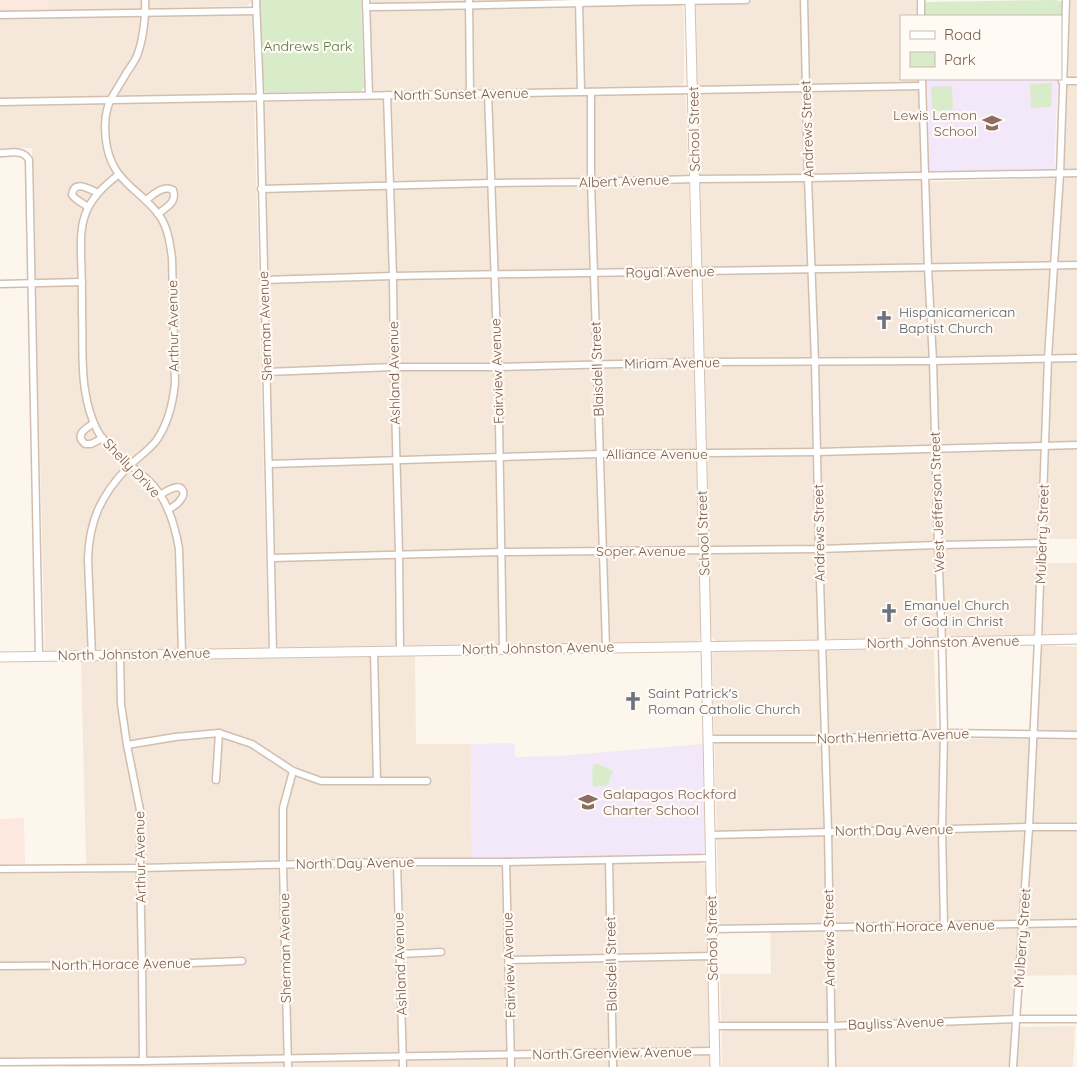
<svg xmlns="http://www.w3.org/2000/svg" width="1077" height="1067" font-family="Quicksand,sans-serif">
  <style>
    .residential { fill: #f5e8da }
    .commercial { fill: #fde8e0 }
    .education { fill: #f3e8fa }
    .green { fill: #d8ecc9 }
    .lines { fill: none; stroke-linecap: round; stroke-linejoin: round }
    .street-casing { stroke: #d1beb0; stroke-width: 9 }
    .secondary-casing { stroke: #d6c0b0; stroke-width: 11 }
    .street { stroke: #fff; stroke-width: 6 }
    .secondary { stroke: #fff; stroke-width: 9 }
    .labels { text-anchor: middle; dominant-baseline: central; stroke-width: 4.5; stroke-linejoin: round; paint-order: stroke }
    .park-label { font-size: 14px; fill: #537a41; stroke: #fffaf3 }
    .street-label { font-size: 14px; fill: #7a5c4d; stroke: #fffaf3 }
    .education-label { font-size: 14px; fill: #785e54; stroke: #fffaf3; text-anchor: end }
    .worship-label { font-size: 14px; fill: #5b616d; stroke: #fffaf3; text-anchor: start }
  </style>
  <rect width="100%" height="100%" fill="#fdf6ec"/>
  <!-- residential -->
  <g class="residential">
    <path d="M48,0h204l-4,6h-4l-196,5z"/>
    <path d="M369,0h313l2,16v67l-4,3 -306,5 -3,-6z"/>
    <path d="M694,0h222l1,16h-16v63h17l4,103 141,-4 7,-176 1,-2h6v539h-31l-1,24h32v73l-360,6 -5,-4 -1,-3 -13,-445z"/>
    <path d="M249,14l3,1v3l16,626 -1,4 -3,1 -219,4 -13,-505h-32v-129z"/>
    <path d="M679,93l6,2 1,3 16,534 -2,6 -2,3 -3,1 -412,8 -4,-1 -2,-4 -14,-540 4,-3z"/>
    <path d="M1044,645l33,2v328l-63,1 -3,51 64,-1 -2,41h-351l-2,-93h51l-1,-49h-46l-3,-1 -2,-2 -7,-266 1,-4 7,-3 210,-2 4,3 3,89 99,-1 5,-88 1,-3z"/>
    <path d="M415,655l1,89h55l1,115 -386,5 -5,-203z"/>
    <path d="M699,862l6,4 2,4 4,197h-646l-1,-8 -64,1v-186z"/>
  </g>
  <!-- commercial -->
  <g class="commercial">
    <path d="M0,0h48v11l-48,1z"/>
    <path d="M24,818l1,46 -25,1v-46z"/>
  </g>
  <!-- education -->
  <g class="education">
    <path d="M927,79h131l-4,89 -1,2 -3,1 -120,2 -1,-3z"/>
    <path d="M514,743l1,14 44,-1 144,-12 2,106 -4,4 -5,1 -224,4 -1,-115z"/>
  </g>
  <!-- green -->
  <g class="green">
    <path d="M260,0h101l3,87 -3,4 -94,2 -5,-4z"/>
    <path d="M1055,0l5,1 2,2 -1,18v-5h-136v-13l3,-1z"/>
    <path d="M1052,83l-1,24 -20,1 -1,-24z"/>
    <path d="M952,86l1,24 -21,1 -1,-24z"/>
    <path d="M594,764h4l14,6 1,4h-2l-3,11 -15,2 -1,-15z"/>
  </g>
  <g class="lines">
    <!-- street casing -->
    <g class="street-casing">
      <g id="street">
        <path d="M256,0l4,97 13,555"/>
        <path d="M366,0l3,95"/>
        <path d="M469,0l1,94"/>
        <path d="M579,0l2,92"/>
        <path d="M804,0l4,178 7,183 4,188 9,282 4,236"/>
        <path d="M921,0v16"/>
        <path d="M366,7c127,-1 253,-6 380,-7"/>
        <path d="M0,15l256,-4"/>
        <path d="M922,79l6,189 5,93 5,184 4,97 2,91 -2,97 2,96"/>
        <path d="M1062,81h15"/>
        <path d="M591,92v90l15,465"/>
        <path d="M488,93l10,274 5,282"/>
        <path d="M387,95l6,181 1,91 5,187 1,97"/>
        <path d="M0,102l922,-16"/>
        <path d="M0,153c11,0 23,-4 29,7l10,495"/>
        <path d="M118,175c-14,11 -27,23 -33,40 -5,14 -4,28 -4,42 1,19 1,38 1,57 1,25 -1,52 3,76 2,14 6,28 12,40 12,22 34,34 52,51 18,17 26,44 30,68l3,105"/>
        <path d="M261,189l230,-6 100,-1 104,-3 113,-1 269,-5"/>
        <path d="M146,200c8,-6 17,-15 27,-10 4,13 -6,16 -15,24"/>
        <path d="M88,207l-12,-8 -4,-4c2,-16 17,-6 26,-2"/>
        <path d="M263,280l130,-4 684,-11"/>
        <path d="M0,284l82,-2"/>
        <path d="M266,372l128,-5h104l201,-5 234,-1 144,-3"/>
        <path d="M94,423c-8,5 -20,12 -9,21h6l12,-6"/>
        <path d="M269,464l331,-10 217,-2 260,-7"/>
        <path d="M160,495c5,-3 19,-13 23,-4 1,2 0,6 -2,8 -2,5 -9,8 -13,11"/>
        <path d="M272,558l230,-6 317,-3 119,-4 103,-2"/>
        <path d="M374,651l3,130"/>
        <path d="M120,655l1,49 6,41 13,65v58l2,97 1,96"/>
        <path d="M92,656l-4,-97c1,-38 13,-64 40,-92 9,-9 20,-16 28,-26 12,-17 17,-38 19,-58l-3,-125c-2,-14 -4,-31 -13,-43 -19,-26 -45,-32 -52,-68 -3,-15 -3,-35 4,-48 5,-9 11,-18 16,-27 4,-6 9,-12 11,-19 5,-14 8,-38 7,-53"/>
        <path d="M708,739h116l120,-6 133,2"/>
        <path d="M127,745l48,-8 44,-4 33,11 41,27 28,10h106"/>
        <path d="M216,780l3,-47"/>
        <path d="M711,835l318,-8h48"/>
        <path d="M609,860l4,207"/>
        <path d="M397,862l6,205"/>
        <path d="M506,862l5,205"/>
        <path d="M0,869l140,-1 257,-6h109l204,-4"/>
        <path d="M712,929l365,-6"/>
        <path d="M400,954l41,-2"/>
        <path d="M509,960l204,-4"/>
        <path d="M0,966l142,-1 100,-4"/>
        <path d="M714,1026h117l185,-7h61"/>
        <path d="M0,1062l143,-1 571,-10"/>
        <path d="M288,1067l-5,-202v-57l10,-37"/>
        <path d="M1013,1067l16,-240 9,-187 10,-282 12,-184 6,-174"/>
      </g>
    </g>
    <!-- secondary casing -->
    <g class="secondary-casing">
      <g id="secondary">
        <path d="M690,0l14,551 11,516"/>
        <path d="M0,657l822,-12 255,-6"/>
      </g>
    </g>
    <!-- street -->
    <use href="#street" class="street"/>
    <!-- secondary -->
    <use href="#secondary" class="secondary"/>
  </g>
  <!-- icons -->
  <defs>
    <g id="school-bare" transform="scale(1.5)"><path d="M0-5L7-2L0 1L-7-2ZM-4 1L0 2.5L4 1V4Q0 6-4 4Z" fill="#8d6e63" stroke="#fffaf3" stroke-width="2.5" paint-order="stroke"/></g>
    <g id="church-bare" transform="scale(1.5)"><path d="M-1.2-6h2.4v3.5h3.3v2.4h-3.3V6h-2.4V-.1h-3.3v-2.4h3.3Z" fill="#6b7280" stroke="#fffaf3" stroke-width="2.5" paint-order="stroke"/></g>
  </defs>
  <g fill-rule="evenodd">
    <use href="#school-bare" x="992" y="123"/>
    <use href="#church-bare" x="884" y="320"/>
    <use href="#church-bare" x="889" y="613"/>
    <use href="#church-bare" x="633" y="701"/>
    <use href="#school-bare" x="588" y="802"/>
  </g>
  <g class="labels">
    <!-- park labels -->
    <g class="park-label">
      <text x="308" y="46">Andrews Park</text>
    </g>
    <!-- street labels -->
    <g class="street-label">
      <text transform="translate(461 94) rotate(-1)">North Sunset Avenue</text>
      <text transform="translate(694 129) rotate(-91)">School Street</text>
      <text transform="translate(807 129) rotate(-92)">Andrews Street</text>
      <text transform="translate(624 181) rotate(-2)">Albert Avenue</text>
      <text transform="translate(670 272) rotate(-1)">Royal Avenue</text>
      <text transform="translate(173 326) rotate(-91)">Arthur Avenue</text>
      <text transform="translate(265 326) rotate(-92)">Sherman Avenue</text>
      <text transform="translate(672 363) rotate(-1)">Miriam Avenue</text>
      <text transform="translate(597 369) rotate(-92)">Blaisdell Street</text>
      <text transform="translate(497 371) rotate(-92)">Fairview Avenue</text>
      <text transform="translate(394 373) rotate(-91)">Ashland Avenue</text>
      <text x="657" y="454">Alliance Avenue</text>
      <text transform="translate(132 468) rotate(46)">Shelly Drive</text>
      <text transform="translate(937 502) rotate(-92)">West Jefferson Street</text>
      <text transform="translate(703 533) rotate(-92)">School Street</text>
      <text transform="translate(819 533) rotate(-91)">Andrews Street</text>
      <text transform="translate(1042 534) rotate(-88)">Mulberry Street</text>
      <text x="641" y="551">Soper Avenue</text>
      <text transform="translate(943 642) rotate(-1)">North Johnston Avenue</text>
      <text transform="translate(538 648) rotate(-1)">North Johnston Avenue</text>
      <text transform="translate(134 654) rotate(-1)">North Johnston Avenue</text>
      <text transform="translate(893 736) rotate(-2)">North Henrietta Avenue</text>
      <text transform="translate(894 830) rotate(-1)">North Day Avenue</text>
      <text transform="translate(140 857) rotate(-91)">Arthur Avenue</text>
      <text transform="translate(355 863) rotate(-1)">North Day Avenue</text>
      <text transform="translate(925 926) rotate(-1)">North Horace Avenue</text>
      <text transform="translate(712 938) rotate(-91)">School Street</text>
      <text transform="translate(829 938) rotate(-91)">Andrews Street</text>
      <text transform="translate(1022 938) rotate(-86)">Mulberry Street</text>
      <text transform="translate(285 948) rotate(-91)">Sherman Avenue</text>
      <text transform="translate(121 964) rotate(-1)">North Horace Avenue</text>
      <text transform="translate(400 964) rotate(-92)">Ashland Avenue</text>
      <text transform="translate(611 964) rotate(-91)">Blaisdell Street</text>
      <text transform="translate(509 965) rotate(-92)">Fairview Avenue</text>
      <text transform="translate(896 1023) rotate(-2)">Bayliss Avenue</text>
      <text transform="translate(612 1053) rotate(-1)">North Greenview Avenue</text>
    </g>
    <!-- education labels -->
    <g class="education-label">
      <text x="977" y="115">Lewis Lemon<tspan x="977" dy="16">School</tspan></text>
      <text x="603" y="794" text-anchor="start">Galapagos Rockford<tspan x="603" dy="16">Charter School</tspan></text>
    </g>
    <!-- worship labels -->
    <g class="worship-label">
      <text x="899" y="312">Hispanicamerican<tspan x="899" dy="16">Baptist Church</tspan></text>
      <text x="904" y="605">Emanuel Church<tspan x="904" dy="16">of God in Christ</tspan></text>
      <text x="648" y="693">Saint Patrick's<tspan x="648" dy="16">Roman Catholic Church</tspan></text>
    </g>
  </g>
  <!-- legend -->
  <rect x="900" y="15" width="162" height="65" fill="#fffaf3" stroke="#cabbb1"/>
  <rect x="910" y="31" width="25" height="8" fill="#ffffff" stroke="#cabbb1"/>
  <text x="944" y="40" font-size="15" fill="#7a5c4d">Road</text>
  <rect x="910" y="52" width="25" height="15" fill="#d8ecc9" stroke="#cabbb1"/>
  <text x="944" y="65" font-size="15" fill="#7a5c4d">Park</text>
</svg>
